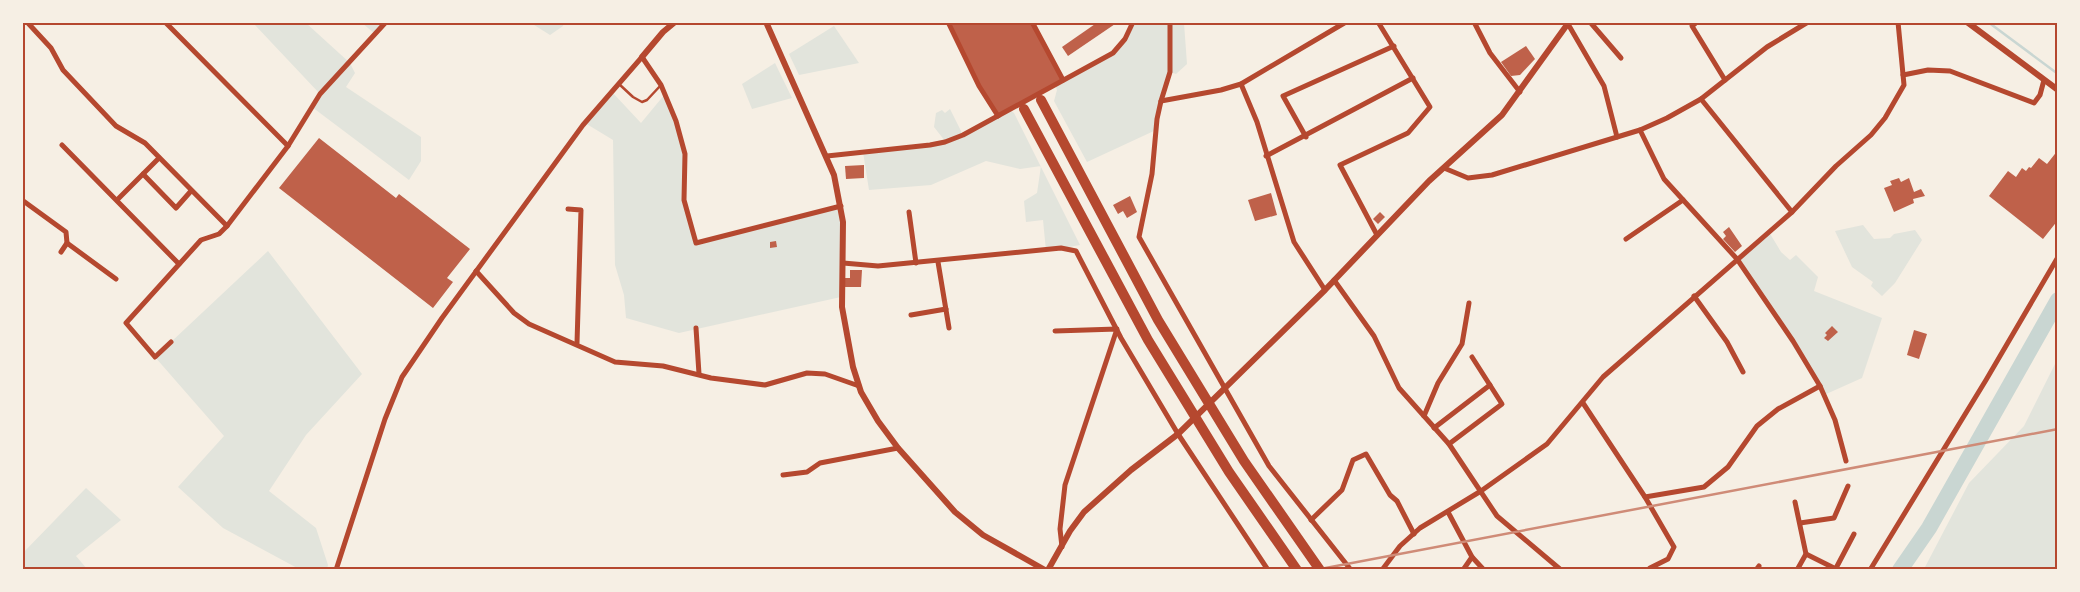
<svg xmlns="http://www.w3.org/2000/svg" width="2080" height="592" font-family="'DejaVu Sans',sans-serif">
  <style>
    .green { fill: #e2e4dc }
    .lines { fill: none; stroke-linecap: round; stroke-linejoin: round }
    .stream { stroke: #c9d6d2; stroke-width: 2.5 }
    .river { stroke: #c9d6d2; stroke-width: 16 }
    .building { fill: #bf614a }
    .service { stroke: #b5482f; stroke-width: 2.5 }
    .minor { stroke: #b5482f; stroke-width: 5 }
    .tertiary { stroke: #b5482f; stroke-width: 6 }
    .motorway { stroke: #b5482f; stroke-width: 10 }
    .rail { stroke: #cf8b77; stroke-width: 2.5 }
    .neatline { fill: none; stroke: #b5482f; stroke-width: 2 }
  </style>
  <rect width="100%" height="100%" fill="#f6efe4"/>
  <!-- green -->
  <g class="green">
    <path d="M253,23h53l44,40 5,10 -9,14 75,50v24l-12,19 -97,-73 8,-13z"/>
    <path d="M362,23h24l-12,10z"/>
    <path d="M531,23l33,-1v1l-1,3 -13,9z"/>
    <path d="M1133,23h51l3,41 -11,10 -6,-2 -14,58 -69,32 -33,-61 3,-11 -2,-5c33,-19 60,-26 78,-62z"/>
    <path d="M834,26l25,37 -60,12 -10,-21z"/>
    <path d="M775,63l17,35 -40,11 -10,-25z"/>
    <path d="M612,92l29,31 24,-29 20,60 -1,46 12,43 145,-37v91l-162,36 -53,-15 -2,-23 -9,-30 -2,-125 -28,-17z"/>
    <path d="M950,109l13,26 47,-25 4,3 66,132 -34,6 -3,-31 -17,2 -2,-21 13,-8 4,-27 -21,3 -34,-8 -55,24 -62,5 -6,-38 82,-11 -11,-14 2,-14 6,-3 3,3z"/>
    <path d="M1863,225l11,14 16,-1 4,-4 21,-4 7,10 -27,43 -13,13 -11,-10 2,-4 -21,-15 -17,-36z"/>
    <path d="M1769,232l12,20 9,8 6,-5 22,22 -4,14 68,27 -20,60 -38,17 -87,-136z"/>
    <path d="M268,251l94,123 -56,61 -37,56 47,37 12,37 -1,4h-28l-76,-41 -45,-41 46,-51 -69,-79z"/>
    <path d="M2057,360v209h-133l45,-86 55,-57z"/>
    <path d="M86,488l35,32 -45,36 11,13h-64v-16z"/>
  </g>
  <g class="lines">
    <!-- stream -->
    <path class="stream" d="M1988,22l70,52"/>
    <!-- river -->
    <path class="river" d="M1900,570l29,-42 129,-228"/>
  </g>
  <!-- building -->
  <g class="building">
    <path d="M948,22h84l31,58 -65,36 -19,-30z"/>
    <path d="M1098,22h20l-50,34 -6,-9z"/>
    <path d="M1526,46l9,13 -15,16 -9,1 -10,-14z"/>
    <path d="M319,138l77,60 3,-4 71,55 -23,29 6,4 -20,26 -154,-120z"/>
    <path d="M2058,150v70l-15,19 -54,-43 19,-25 8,6 6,-9 4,3 3,-4 2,1 8,-10 8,6z"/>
    <path d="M864,165v13l-18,1 -1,-13z"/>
    <path d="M1899,178l2,4 8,-4 5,14 7,-3 4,7 -12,3 1,4 -20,9 -10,-24 8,-3 -2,-4z"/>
    <path d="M1271,193l6,22 -22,6 -7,-21z"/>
    <path d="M1130,196l7,16 -10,6 -4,-7 -5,3 -5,-9z"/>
    <path d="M1380,212l5,5 -7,7 -5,-5z"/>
    <path d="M1729,227l13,19 -7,6 -12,-13 3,-3 -3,-4z"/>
    <path d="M776,241l1,6 -7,1v-6z"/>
    <path d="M850,270h12l-1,17h-16v-9h5z"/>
    <path d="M1832,326l6,6 -10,9 -4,-3 3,-3 -2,-2z"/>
    <path d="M1914,330l13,4 -8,25 -12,-4z"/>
  </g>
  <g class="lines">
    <!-- service -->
    <path class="service" d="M619,84l14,13 9,5 5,-2 14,-15"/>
    <!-- minor -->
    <g class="minor">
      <path d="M27,22l24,26 12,22 53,56 29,17 82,83 61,-80 32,-52 66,-72"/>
      <path d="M165,22l123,124"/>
      <path d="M948,22l31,64 19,30"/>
      <path d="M1032,22l31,58"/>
      <path d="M1346,22l-105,62 -20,6 -60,11 -4,18 -5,55 -13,63 130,229 82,104"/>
      <path d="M1474,22l16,31 30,39"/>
      <path d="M1590,22l31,36"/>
      <path d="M1697,22l-5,4 33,54"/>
      <path d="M1568,24l36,62 13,51"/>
      <path d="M1903,75l25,-5 22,1 84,32 6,-8 4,-15"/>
      <path d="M1241,84l16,38 37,120 31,48"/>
      <path d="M1701,99l91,113"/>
      <path d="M1161,101l9,-29v-50"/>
      <path d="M1640,130l24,49 73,80 56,82 27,45"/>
      <path d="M1306,137l-23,-41 111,-50"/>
      <path d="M62,145l117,119"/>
      <path d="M827,156l103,-11 15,-3 18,-7 150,-82 12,-14 8,-17"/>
      <path d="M1266,156l147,-78"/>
      <path d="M1444,168l24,10 24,-3 148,-45 27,-12 34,-19 66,-52 41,-25"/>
      <path d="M143,174l33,34 15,-17"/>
      <path d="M22,200l44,32 1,11 -6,9"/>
      <path d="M117,200l42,-42"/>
      <path d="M568,209l13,1 -4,133"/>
      <path d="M909,212l7,51"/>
      <path d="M1377,235l-37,-70 68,-32 22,-26 -52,-85"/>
      <path d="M1626,239l57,-39"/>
      <path d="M67,243l49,36"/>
      <path d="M938,262l11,66"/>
      <path d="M843,263l35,3 183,-18 15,3 45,87 57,96 90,136"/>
      <path d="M476,271l38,42 15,11 86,38 48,4 48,12 54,7 42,-12 18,1 34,12"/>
      <path d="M1334,280l40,56 25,52 50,56 48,72 64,54"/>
      <path d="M1694,296l33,46 16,30"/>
      <path d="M911,315l35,-6"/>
      <path d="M696,328l3,46"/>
      <path d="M1055,331l62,-2 -52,156 -5,44 2,18"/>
      <path d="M171,342l-16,15 -29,-34 75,-83 18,-6 8,-8"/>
      <path d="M1583,403l62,94 29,50 -6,12 -18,9"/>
      <path d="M1424,416l14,-33 24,-39 7,-41"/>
      <path d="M1434,428l56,-43"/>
      <path d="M1449,444l53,-40 -30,-47"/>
      <path d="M783,475l24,-3 13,-9 78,-15"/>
      <path d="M1645,497l59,-10 24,-20 29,-41 21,-17 42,-23 15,34 11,41"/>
      <path d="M1795,502l11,52 -9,16"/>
      <path d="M1448,512l24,45 12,13"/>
      <path d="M1311,520l31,-30 11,-30 13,-6 24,41 7,6 17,33"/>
      <path d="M1800,523l34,-5 14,-32"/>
      <path d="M1806,554l30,15"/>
      <path d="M336,570l49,-151 17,-42 40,-59 141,-193 59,-68 19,28 15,36 9,33 -1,46 12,43 145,-37"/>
      <path d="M1382,570l18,-24 20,-18 61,-37 66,-47 56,-67 189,-165 44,-46 35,-31 14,-17 19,-33 -6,-63"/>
      <path d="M1463,570l9,-13"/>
      <path d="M1756,570l3,-4"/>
      <path d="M1835,570l19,-36"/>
      <path d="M1870,570l116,-190 72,-123"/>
    </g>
    <!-- tertiary -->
    <g class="tertiary">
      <path d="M766,22l68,153 9,47 -1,85 11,60 8,25 17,29 20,27 57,64 28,23 62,35"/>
      <path d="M1967,22l91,68"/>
      <path d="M642,57l21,-25 12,-10"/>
      <path d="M1048,570l22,-39 14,-19 47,-42 47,-36 147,-144 104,-109 73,-66 67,-93"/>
    </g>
    <!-- motorway -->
    <g class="motorway">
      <path d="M1041,100l117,220 86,141 76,109"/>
      <path d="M1024,109l124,231 81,132 68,98"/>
    </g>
    <!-- rail -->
    <path class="rail" d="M1315,570l743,-141"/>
  </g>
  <!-- border -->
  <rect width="2080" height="592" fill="none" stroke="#f6efe4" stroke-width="48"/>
  <rect x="24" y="24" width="2032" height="544" class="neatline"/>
</svg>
